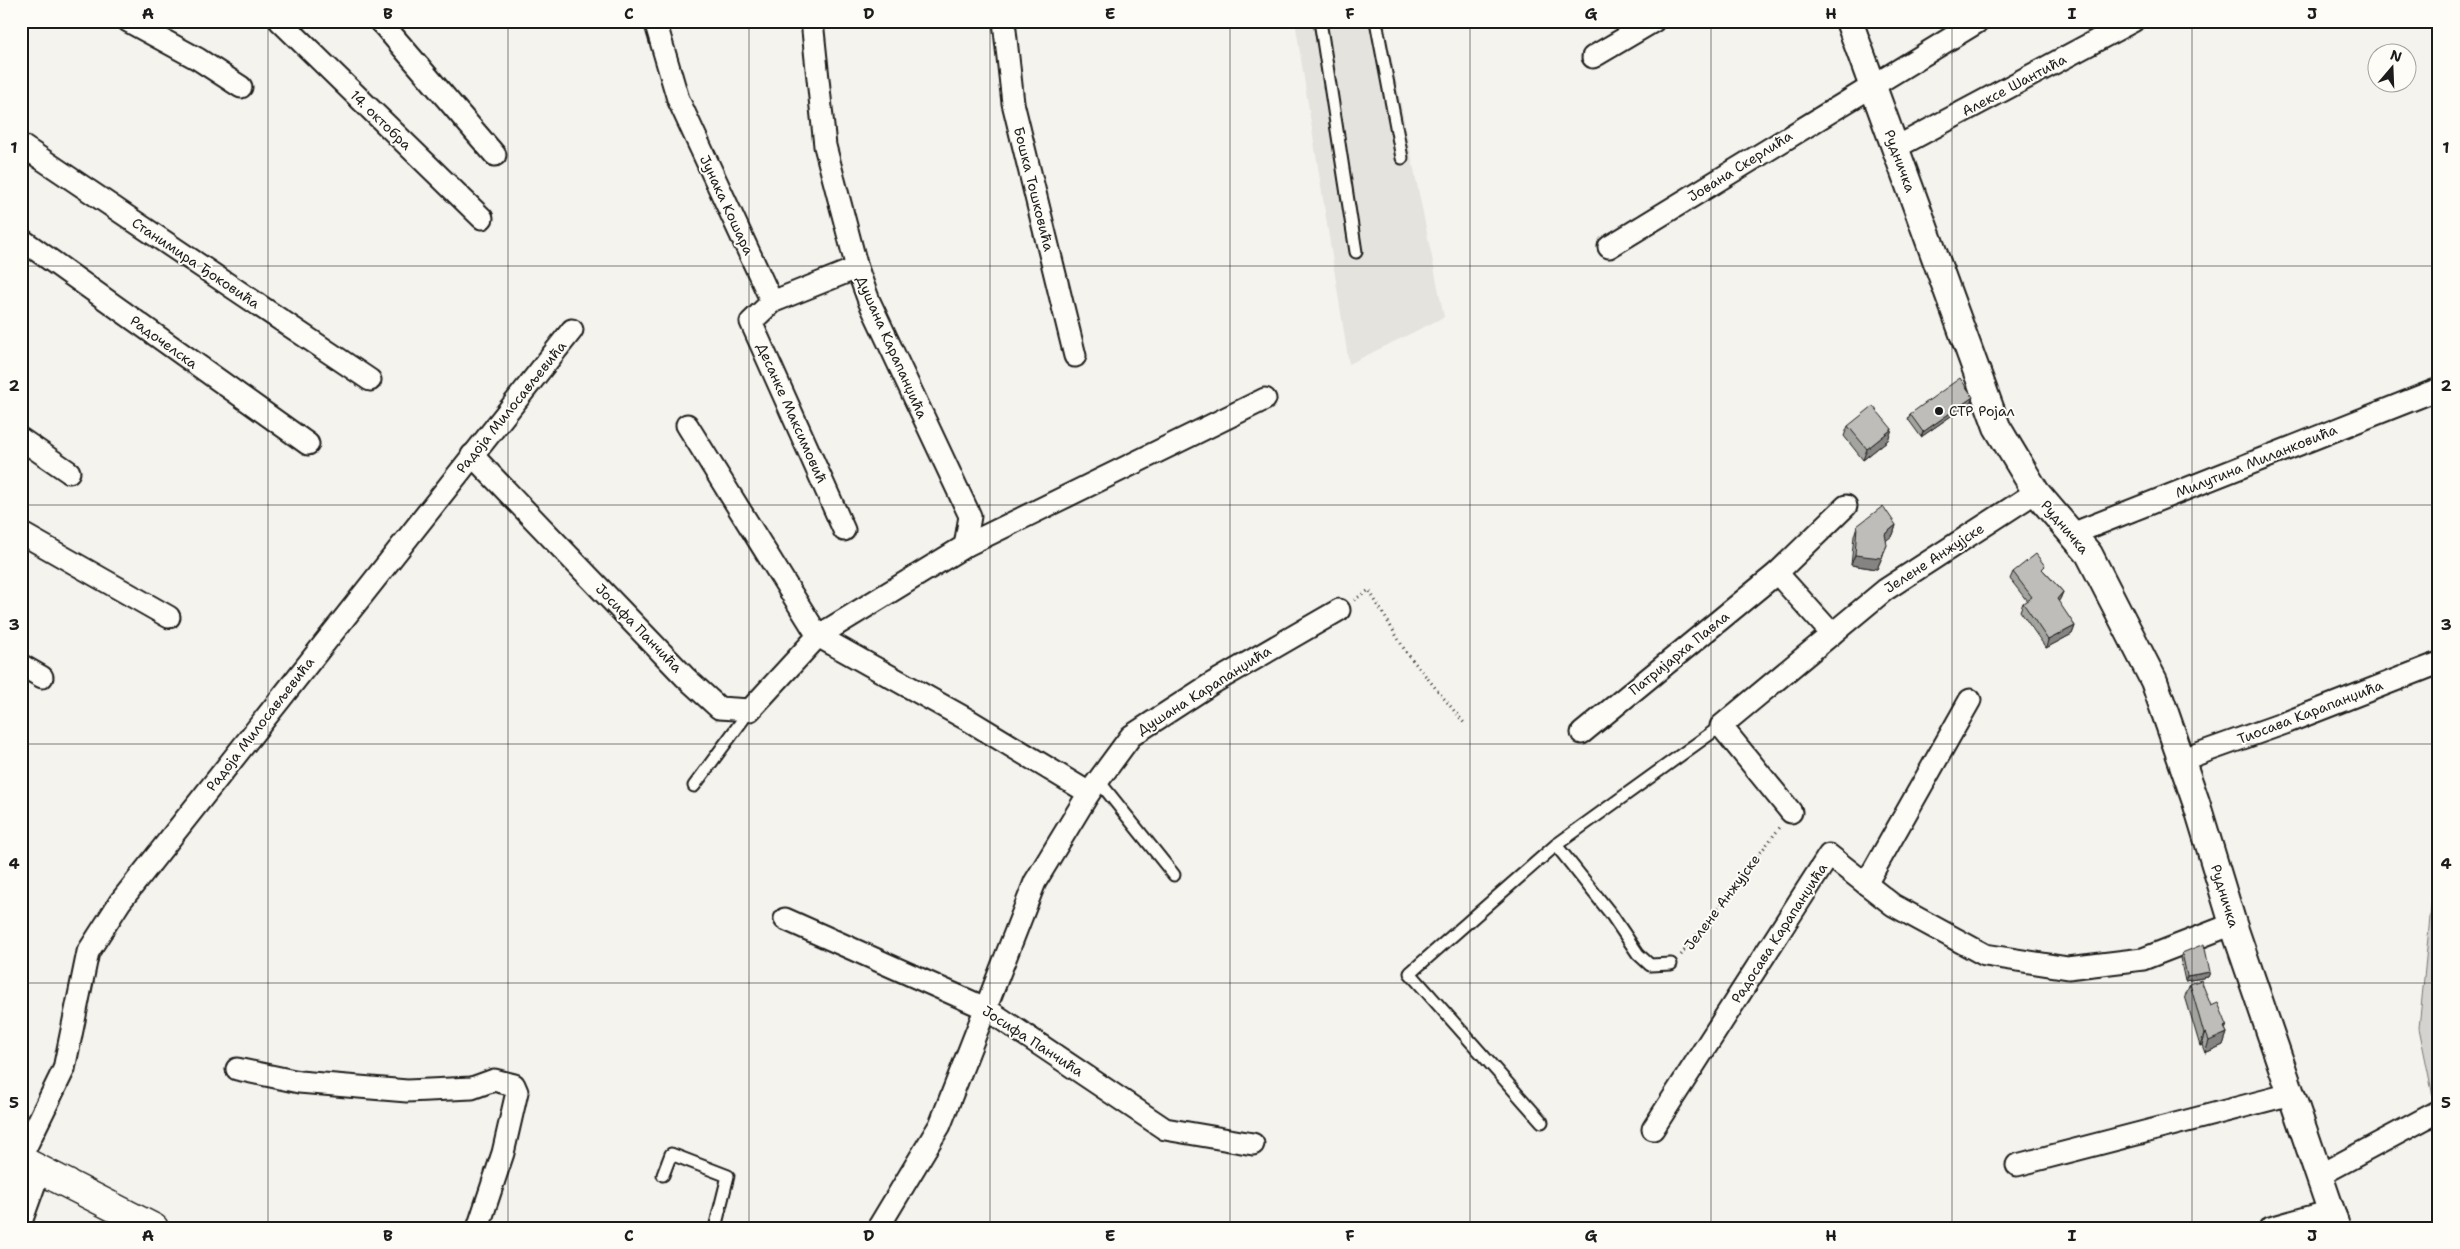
<svg xmlns="http://www.w3.org/2000/svg" width="2460" height="1249" font-family="'Shantell Sans',sans-serif">
  <style>
    .built { fill: #e4e3de }
    .green { fill: #d4d3cf; stroke: #787876 }
    .lines { fill: none; stroke-linecap: round; stroke-linejoin: round }
    .service-casing { stroke: #1c1c1c; stroke-width: 15 }
    .minor-casing { stroke: #1c1c1c; stroke-width: 25 }
    .tertiary-casing { stroke: #1c1c1c; stroke-width: 30 }
    .secondary-casing { stroke: #1c1c1c; stroke-width: 31 }
    .path { stroke: #1c1c1c; stroke-width: 3; stroke-dasharray: 1 4; stroke-linecap: butt }
    .service { stroke: #fdfcf7; stroke-width: 11 }
    .minor { stroke: #fdfcf7; stroke-width: 21 }
    .tertiary { stroke: #fdfcf7; stroke-width: 26 }
    .secondary { stroke: #fdfcf7; stroke-width: 28 }
    .wall { fill: #a3a3a0; stroke: #1c1c1c }
    .shaded-wall { fill: #858482; stroke: #1c1c1c }
    .building { fill: #bebdba; stroke: #1c1c1c }
    .grid { fill: none; stroke: #1c1c1c; stroke-width: 1; stroke-opacity: 0.55 }
    .poi-dot { fill: #1c1c1c; stroke: #fdfcf7; stroke-width: 2 }
    .labels { text-anchor: middle; dominant-baseline: central; stroke-width: 4; stroke-linejoin: round; paint-order: stroke }
    .street-label { font-size: 14px; fill: #1c1c1c; stroke: #fdfcf7 }
    .poi-label { font-size: 14px; fill: #1c1c1c; stroke: #fdfcf7; text-anchor: start }
    .neatline { fill: none; stroke: #1c1c1c; stroke-width: 2 }
    .grid-label { font-size: 16px; text-anchor: middle; font-weight: bold; fill: #1c1c1c }
  </style>
  <rect width="100%" height="100%" fill="#f4f3ee"/>
  <filter id="ink" filterUnits="userSpaceOnUse"><feTurbulence type="fractalNoise" baseFrequency=".02" numOctaves="2"/><feDisplacementMap in="SourceGraphic" scale="10" xChannelSelector="R" yChannelSelector="G"/><feConvolveMatrix kernelMatrix="1 2 1 2 8 2 1 2 1" color-interpolation-filters="sRGB"/></filter>
  <g filter="url(#ink)">
    <!-- built -->
    <path class="built" d="M1295,21h89l60,296 -95,47z"/>
    <!-- green -->
    <path class="green" d="M2439,827v277l-4,2 -16,-78z"/>
    <g class="lines">
      <!-- service casing -->
      <g class="service-casing">
        <g id="service">
          <path d="M1320,21l36,231"/>
          <path d="M1376,21l26,137"/>
          <path d="M1098,780l76,95"/>
          <path d="M694,786l56,-76"/>
          <path d="M1671,964l-21,1 -12,-11 -27,-40 -55,-69 165,-119"/>
          <path d="M1542,1122l-132,-149 146,-128"/>
          <path d="M663,1175l8,-21 57,22 -13,52"/>
        </g>
      </g>
      <!-- minor casing -->
      <g class="minor-casing">
        <g id="minor">
          <path d="M128,21l70,38 43,28"/>
          <path d="M280,21l202,197"/>
          <path d="M380,21l115,134"/>
          <path d="M655,21l23,78 94,203 85,-34"/>
          <path d="M812,21l13,125 32,122 12,33 101,215 -5,30 -147,90 152,85 119,72 -54,89 -95,243 -62,103"/>
          <path d="M1004,21l9,82 62,253"/>
          <path d="M1593,57l61,-36"/>
          <path d="M21,145l349,235"/>
          <path d="M1895,148l238,-127"/>
          <path d="M21,239l287,205"/>
          <path d="M1609,247l370,-226"/>
          <path d="M772,302l-21,20 93,208"/>
          <path d="M21,439l48,33"/>
          <path d="M472,455l213,222 34,31 31,2 68,-74 -131,-211"/>
          <path d="M21,533l148,84"/>
          <path d="M2072,534l367,-145"/>
          <path d="M965,546l300,-147"/>
          <path d="M1777,573l55,61"/>
          <path d="M21,665l21,12"/>
          <path d="M1582,733l195,-160 69,-67"/>
          <path d="M2181,760l104,-37 154,-60"/>
          <path d="M1089,793l42,-57 80,-52 128,-74"/>
          <path d="M1791,812l-70,-86 164,-136 151,-98"/>
          <path d="M1866,884l104,-184"/>
          <path d="M785,919l200,89 180,121 88,15"/>
          <path d="M237,1069l62,13 108,9 65,-3 22,-8 20,5 3,7 -14,61 -25,75"/>
          <path d="M1653,1129l176,-274 64,50 92,50 83,13 75,-9 90,-35"/>
          <path d="M21,1157l43,-88 24,-117 32,-50 452,-572"/>
          <path d="M2017,1165l274,-71"/>
          <path d="M2318,1176l121,-65"/>
          <path d="M21,1222l19,-53"/>
          <path d="M2270,1228l61,-17"/>
        </g>
      </g>
      <!-- tertiary casing -->
      <g class="tertiary-casing">
        <path id="tertiary" d="M1849,21l148,406 39,65 53,62 65,127 42,121 37,122 104,304"/>
      </g>
      <!-- secondary casing -->
      <g class="secondary-casing">
        <path id="secondary" d="M21,1160l133,68"/>
      </g>
      <!-- path -->
      <g class="path">
        <path d="M1354,600l15,-10 37,62 59,72"/>
        <path d="M1681,955l100,-129"/>
      </g>
      <!-- service -->
      <use href="#service" class="service"/>
      <!-- minor -->
      <use href="#minor" class="minor"/>
      <!-- tertiary -->
      <use href="#tertiary" class="tertiary"/>
      <!-- secondary -->
      <use href="#secondary" class="secondary"/>
    </g>
    <!-- wall -->
    <g class="wall">
      <path d="M1971,402l-50,35 -13,-18 2,-5z"/>
      <path d="M1848,426l44,3 -4,11 -25,20 -19,-24z"/>
      <path d="M1896,525l-3,10 -7,5 -3,15 -6,14 -26,-4 3,-29 3,-10z"/>
      <path d="M2044,571l19,21 -3,7 -2,3 17,24 -3,8 -26,14 -26,-37 3,-8 4,-2 -17,-22 3,-7z"/>
      <path d="M2182,953l28,19 -2,5 -23,4 -5,-23z"/>
      <path d="M2190,984l21,22 16,19 -2,4 2,4 -4,12 -18,8 -3,-8 -2,1 -15,-50z"/>
    </g>
    <!-- shaded-wall -->
    <g class="shaded-wall">
      <path d="M1973,397l-2,5 -50,35 2,-5z"/>
      <path d="M1892,429l-4,11 -25,20 4,-11z"/>
      <path d="M1896,525l-3,10 -12,10 4,-11z"/>
      <path d="M1887,545l-10,24 -26,-4 4,-10z"/>
      <path d="M2063,592l-3,7 -6,8 3,-8z"/>
      <path d="M2075,626l-3,8 -26,14 2,-8z"/>
      <path d="M2210,972l-2,5 -23,4 2,-5z"/>
      <path d="M2227,1025l-4,10 4,-2 -4,12 -18,8 4,-12z"/>
      <path d="M2206,1033l-4,12 -2,1 4,-12z"/>
    </g>
    <!-- building -->
    <g class="building">
      <path d="M1960,378l13,19 -50,35 -13,-18z"/>
      <path d="M1873,406l19,23 -25,20 -19,-23z"/>
      <path d="M1883,506l13,19 -11,9 2,11 -6,13 -26,-3 2,-29z"/>
      <path d="M2036,554l9,12 -3,3 21,23 -6,7 18,27 -27,14 -25,-37 9,-6 -19,-25z"/>
      <path d="M2204,944l6,28 -23,4 -5,-23z"/>
      <path d="M2201,980l10,26 7,-3 9,22 -3,2 3,6 -18,8 -3,-8 -2,1 -14,-50z"/>
    </g>
  </g>
  <!-- grid -->
  <path class="grid" d="M268,21v1207M508,21v1207M749,21v1207M990,21v1207M1230,21v1207M1470,21v1207M1711,21v1207M1952,21v1207M2192,21v1207M21,266h2418M21,505h2418M21,744h2418M21,983h2418"/>
  <!-- markers -->
  <circle class="poi-dot" cx="1939" cy="411" r="5"/>
  <g class="labels">
    <!-- street labels -->
    <g class="street-label">
      <text transform="translate(2014 85) rotate(-28)">Алексе Шантића</text>
      <text transform="translate(381 120) rotate(44)">14. октобра</text>
      <text transform="translate(1900 161) rotate(70)">Рудничка</text>
      <text transform="translate(1740 166) rotate(-32)">Јована Скерлића</text>
      <text transform="translate(1034 189) rotate(76)">Бошка Тошковића</text>
      <text transform="translate(727 205) rotate(65)">Јунака Кошара</text>
      <text transform="translate(196 263) rotate(34)">Станимира Ђоковића</text>
      <text transform="translate(164 342) rotate(36)">Радочелска</text>
      <text transform="translate(892 347) rotate(66)">Душана Карапанџића</text>
      <text transform="translate(511 407) rotate(-51)">Радоја Милосављевића</text>
      <text transform="translate(792 413) rotate(66)">Десанке Максимовић</text>
      <text transform="translate(2256 461) rotate(-22)">Милутина Миланковића</text>
      <text transform="translate(2065 527) rotate(50)">Рудничка</text>
      <text transform="translate(1934 558) rotate(-33)">Јелене Анжујске</text>
      <text transform="translate(639 628) rotate(46)">Јосифа Панчића</text>
      <text transform="translate(1679 653) rotate(-39)">Патријарха Павла</text>
      <text transform="translate(1204 690) rotate(-32)">Душана Карапанџића</text>
      <text transform="translate(2310 712) rotate(-21)">Тиосава Карапанџића</text>
      <text transform="translate(260 724) rotate(-52)">Радоја Милосављевића</text>
      <text transform="translate(2225 896) rotate(73)">Рудничка</text>
      <text transform="translate(1722 902) rotate(-53)">Јелене Анжујске</text>
      <text transform="translate(1779 933) rotate(-57)">Радосава Карапанџића</text>
      <text transform="translate(1033 1041) rotate(33)">Јосифа Панчића</text>
    </g>
    <!-- poi labels -->
    <g class="poi-label">
      <text x="1949" y="411">СТР Ројал</text>
    </g>
  </g>
  <!-- margin -->
  <rect width="2460" height="1249" fill="none" stroke="#fdfcf7" stroke-width="55"/>
  <!-- north arrow -->
  <g transform="translate(2392 68) rotate(19)"><circle r="24" fill="#fdfcf7" stroke="#a3a29f"/>
  <path d="M0-4L9 19L0 12L-9 19Z" fill="#1c1c1c"/>
  <text y="-8" font-size="14" font-weight="bold" text-anchor="middle" fill="#1c1c1c">N</text>
  </g>
  <rect x="28" y="28" width="2404" height="1194" class="neatline"/>
  <g class="grid-label">
    <text x="148" y="19">A</text>
    <text x="388" y="19">B</text>
    <text x="629" y="19">C</text>
    <text x="869" y="19">D</text>
    <text x="1110" y="19">E</text>
    <text x="1350" y="19">F</text>
    <text x="1591" y="19">G</text>
    <text x="1831" y="19">H</text>
    <text x="2072" y="19">I</text>
    <text x="2312" y="19">J</text>
    <text x="14" y="153">1</text>
    <text x="2446" y="153">1</text>
    <text x="14" y="391">2</text>
    <text x="2446" y="391">2</text>
    <text x="14" y="630">3</text>
    <text x="2446" y="630">3</text>
    <text x="14" y="869">4</text>
    <text x="2446" y="869">4</text>
    <text x="14" y="1108">5</text>
    <text x="2446" y="1108">5</text>
    <text x="148" y="1241">A</text>
    <text x="388" y="1241">B</text>
    <text x="629" y="1241">C</text>
    <text x="869" y="1241">D</text>
    <text x="1110" y="1241">E</text>
    <text x="1350" y="1241">F</text>
    <text x="1591" y="1241">G</text>
    <text x="1831" y="1241">H</text>
    <text x="2072" y="1241">I</text>
    <text x="2312" y="1241">J</text>
  </g>
</svg>
